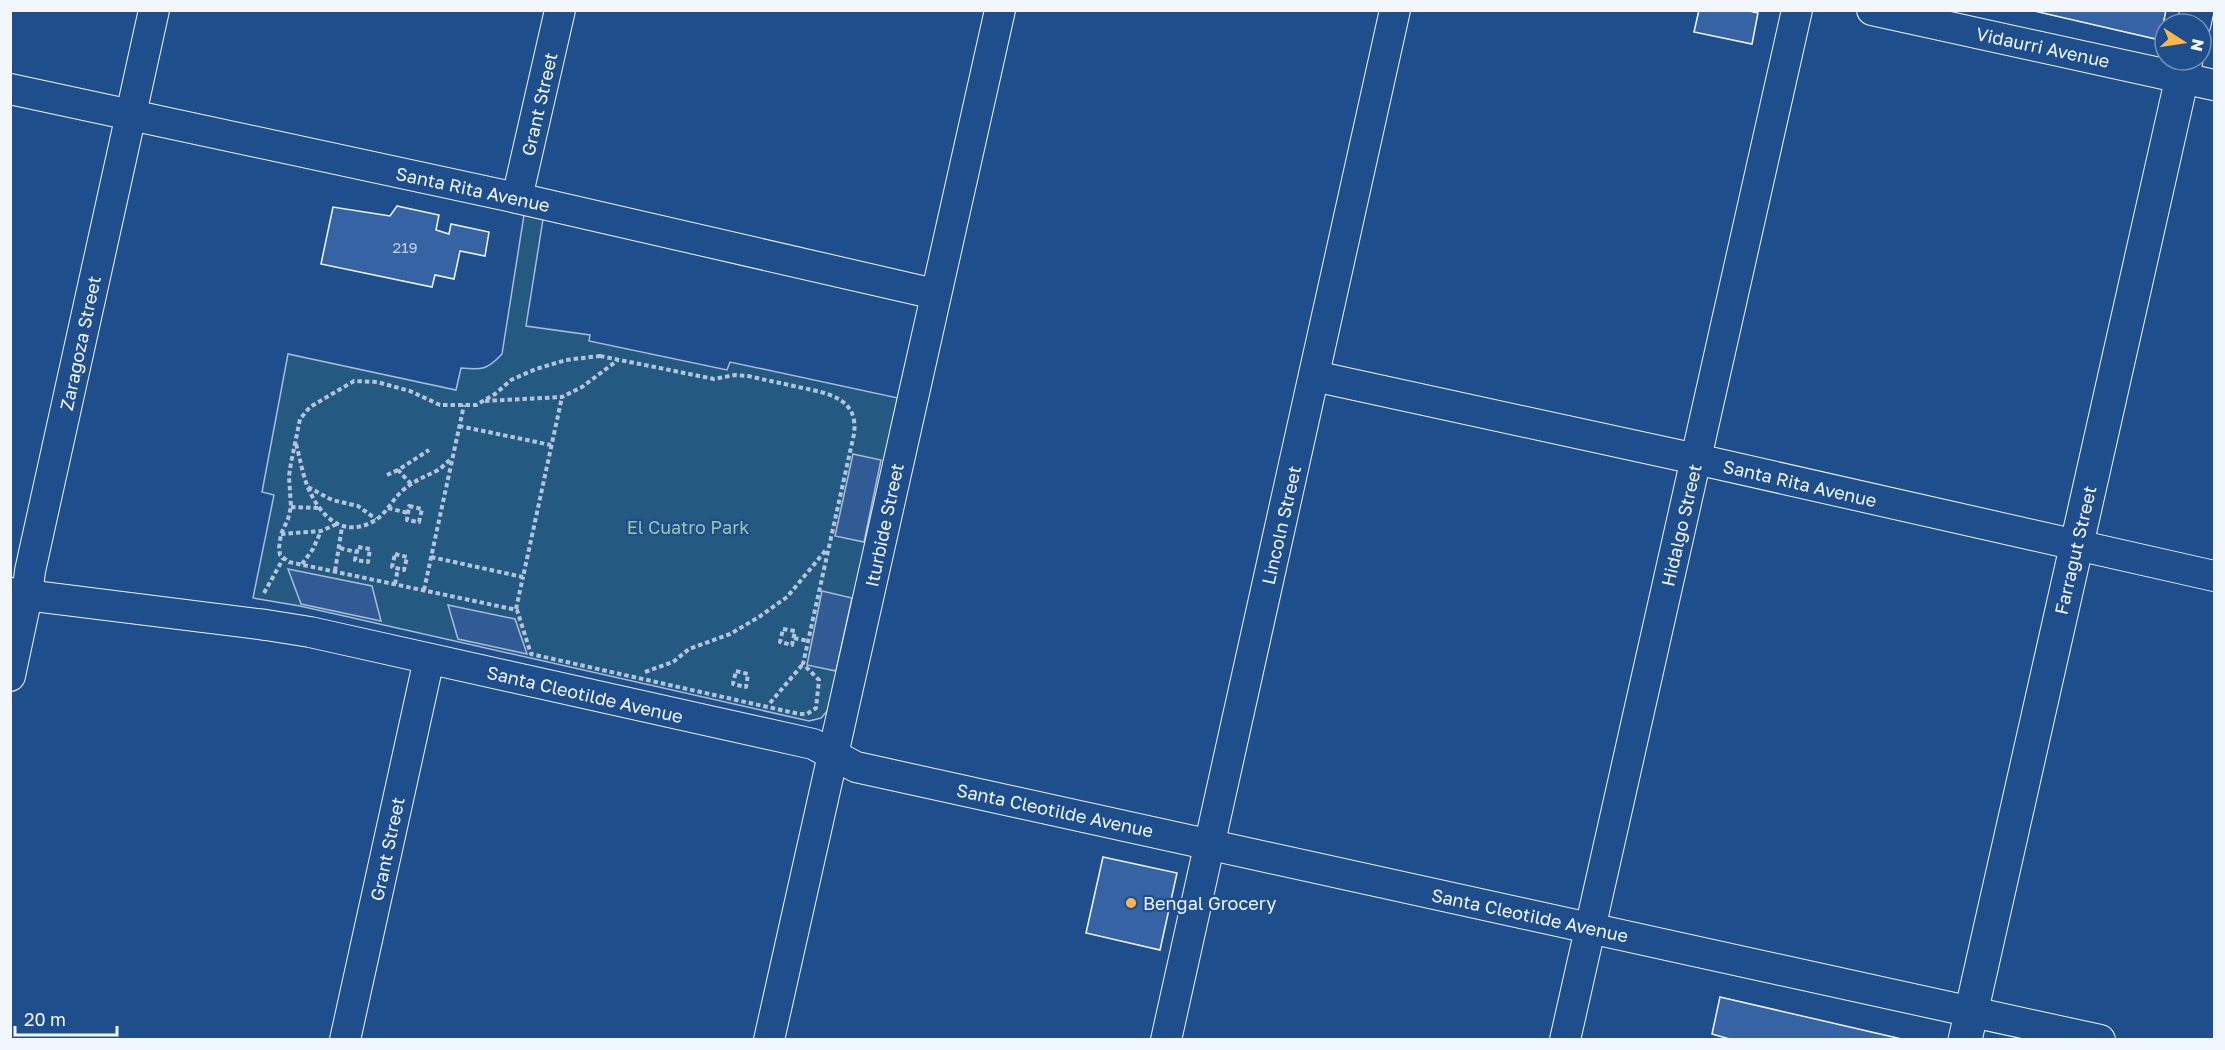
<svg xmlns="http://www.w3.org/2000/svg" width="2225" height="1050" font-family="'Golos Text',sans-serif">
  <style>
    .green { fill: #245a82; stroke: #a8bbd7; stroke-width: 1.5 }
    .parking { fill: #305b95; stroke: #a8bbd7; stroke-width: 1.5 }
    .building { fill: #3563a3; stroke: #f2f6ff; stroke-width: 1.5 }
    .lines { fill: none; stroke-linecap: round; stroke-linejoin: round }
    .minor-casing { stroke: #f2f6ff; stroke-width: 32 }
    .tertiary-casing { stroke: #f2f6ff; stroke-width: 35 }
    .path { stroke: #b3c4dc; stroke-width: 4; stroke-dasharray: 4.5 3; stroke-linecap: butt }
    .minor { stroke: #1f4e8c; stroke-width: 30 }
    .tertiary { stroke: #1f4e8c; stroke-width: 33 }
    .poi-dot { fill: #ffb74d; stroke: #1f4e8c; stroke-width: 2 }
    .labels { text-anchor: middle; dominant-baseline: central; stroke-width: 4.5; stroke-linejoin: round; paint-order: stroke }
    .number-label { font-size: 15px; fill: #c3d1e8 }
    .street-label { font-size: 18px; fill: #f2f6ff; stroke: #1f4e8c }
    .park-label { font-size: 18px; fill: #97c8a6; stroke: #1f4e8c }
    .poi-label { font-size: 18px; fill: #f2f6ff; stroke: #1f4e8c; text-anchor: start }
  </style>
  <rect width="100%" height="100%" fill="#1f4e8c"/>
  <!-- green -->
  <path class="green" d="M524,215l19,4 -17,107 64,9 -1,6 138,29 3,-8 168,36 -69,311 -8,9 -12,3 -509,-115 -47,-8 21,-103 -12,-3 26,-138 168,36 5,-22c21,2 26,2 41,-14z"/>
  <!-- parking -->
  <g class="parking">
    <path d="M853,454l28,6 -17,82 -29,-6z"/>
    <path d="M288,569l84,17 9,35 -80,-17z"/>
    <path d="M822,591l30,7 -16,73 -29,-6z"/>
    <path d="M448,605l67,14 12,35 -69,-15z"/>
  </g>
  <!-- building -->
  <g class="building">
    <path d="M1699,10h46l13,3 -6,31 -58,-12z"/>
    <path d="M2030,10h136l-6,30z"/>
    <path d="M397,206l42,9 -3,15 13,4 2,-10 38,8 -4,24 -25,-5 -6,28 -19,-4 -3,12 -111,-23 12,-57 57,9z"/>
    <path d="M1103,857l74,16 -17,77 -74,-17z"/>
    <path d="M1720,997l186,43h-173l-21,-6z"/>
  </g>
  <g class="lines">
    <!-- minor casing -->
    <g class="minor-casing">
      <g id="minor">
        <path d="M1872,10l342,75"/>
        <path d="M10,89l507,109 418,96"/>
        <path d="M517,198l43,-188"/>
        <path d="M1314,376l382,83 518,117"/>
        <path d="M10,593l256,32 44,7 503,112 43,23 1244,273"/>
        <path d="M10,676l17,-80 3,-25 124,-561"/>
        <path d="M345,1040l84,-381"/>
        <path d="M769,1040l231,-1030"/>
        <path d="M1166,1040l229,-1030"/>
        <path d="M1565,1040l232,-1030"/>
      </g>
    </g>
    <!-- tertiary casing -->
    <g class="tertiary-casing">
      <g id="tertiary">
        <path d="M2194,24l3,-14"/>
        <path d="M1965,1040l221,-980"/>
      </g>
    </g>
    <!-- path -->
    <g class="path">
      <path d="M600,356l114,23 21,-4 13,1c17,4 33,7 50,11 28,6 61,10 56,47l-51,230 16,16 -3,28 -9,6h-8l-268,-60 -14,-44 -228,-48 -9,-7 -1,-7 2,-14 7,-15 3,-12 -2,-31 2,-13 9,-44 10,-12 44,-26 23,1 18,5 15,4 30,14h36l19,-11 16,-14 25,-11 30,-9z"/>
      <path d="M485,401l77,-4 20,-10 36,-27"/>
      <path d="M459,426l92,19"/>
      <path d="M296,444c4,14 6,28 11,41 12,31 37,56 70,34 10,-7 16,-20 25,-28 11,-10 23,-14 36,-21 5,-3 9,-8 14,-12"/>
      <path d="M387,475l11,-5"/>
      <path d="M411,484l-13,-14 31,-20"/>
      <path d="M308,487l24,13 26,6 18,13"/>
      <path d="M409,506l13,3 -3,13 -12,-2z"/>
      <path d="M291,507l27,1"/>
      <path d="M388,508l20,5"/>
      <path d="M281,534l40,-3 16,-7"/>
      <path d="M358,547l12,2 -2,13 -13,-2z"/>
      <path d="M340,548l16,4"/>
      <path d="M395,554l12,3 -3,13 -12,-3z"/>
      <path d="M431,557l92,20 39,-180"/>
      <path d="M302,564l11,-15 8,-18"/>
      <path d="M335,571l7,-44"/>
      <path d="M395,584l3,-16"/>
      <path d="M424,590l40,-185"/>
      <path d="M264,593l19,-34"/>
      <path d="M516,609l7,-32"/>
      <path d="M783,629l12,2 -3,14 -12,-3z"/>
      <path d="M794,638l14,3"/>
      <path d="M736,671l12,3 -2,13 -13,-3z"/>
      <path d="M645,672l28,-10 16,-13 41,-15 29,-17 28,-20 39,-47"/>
      <path d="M770,703l33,-39"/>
    </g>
    <!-- minor -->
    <use href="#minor" class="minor"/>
    <!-- tertiary -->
    <use href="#tertiary" class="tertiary"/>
  </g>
  <!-- markers -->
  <circle class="poi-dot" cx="1131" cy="903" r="6"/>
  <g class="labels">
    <!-- number labels -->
    <g class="number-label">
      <text x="405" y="247">219</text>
    </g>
    <!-- street labels -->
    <g class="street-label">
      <text transform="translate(2043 47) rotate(12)">Vidaurri Avenue</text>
      <text transform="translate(539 104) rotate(-77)">Grant Street</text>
      <text transform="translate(473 189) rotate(12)">Santa Rita Avenue</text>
      <text transform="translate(80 343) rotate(-78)">Zaragoza Street</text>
      <text transform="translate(1800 483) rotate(13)">Santa Rita Avenue</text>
      <text transform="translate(884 525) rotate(-78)">Iturbide Street</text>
      <text transform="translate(1281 525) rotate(-77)">Lincoln Street</text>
      <text transform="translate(1681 525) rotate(-77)">Hidalgo Street</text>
      <text transform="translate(2075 550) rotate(-77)">Farragut Street</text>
      <text transform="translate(585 694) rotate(13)">Santa Cleotilde Avenue</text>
      <text transform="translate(1055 810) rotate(12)">Santa Cleotilde Avenue</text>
      <text transform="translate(387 849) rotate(-78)">Grant Street</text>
      <text transform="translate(1530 915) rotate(12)">Santa Cleotilde Avenue</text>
    </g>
    <!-- park labels -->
    <g class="park-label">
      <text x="688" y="527">El Cuatro Park</text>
    </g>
    <!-- poi labels -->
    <g class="poi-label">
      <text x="1143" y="903">Bengal Grocery</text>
    </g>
  </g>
  <!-- border -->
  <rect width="2225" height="1050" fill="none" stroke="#f2f6ff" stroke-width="24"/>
  <!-- north arrow -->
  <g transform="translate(2183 42) rotate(102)"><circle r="28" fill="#1f4e8c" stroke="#7391ba" stroke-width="1.5"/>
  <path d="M0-4.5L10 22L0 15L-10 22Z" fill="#ffb74d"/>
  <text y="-9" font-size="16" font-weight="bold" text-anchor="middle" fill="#f2f6ff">N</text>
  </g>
  <!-- scale -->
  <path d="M15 1026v9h102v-9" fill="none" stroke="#f2f6ff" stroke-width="3"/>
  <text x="24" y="1026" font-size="18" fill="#f2f6ff" stroke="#1f4e8c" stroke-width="4.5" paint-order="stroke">20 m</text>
</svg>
